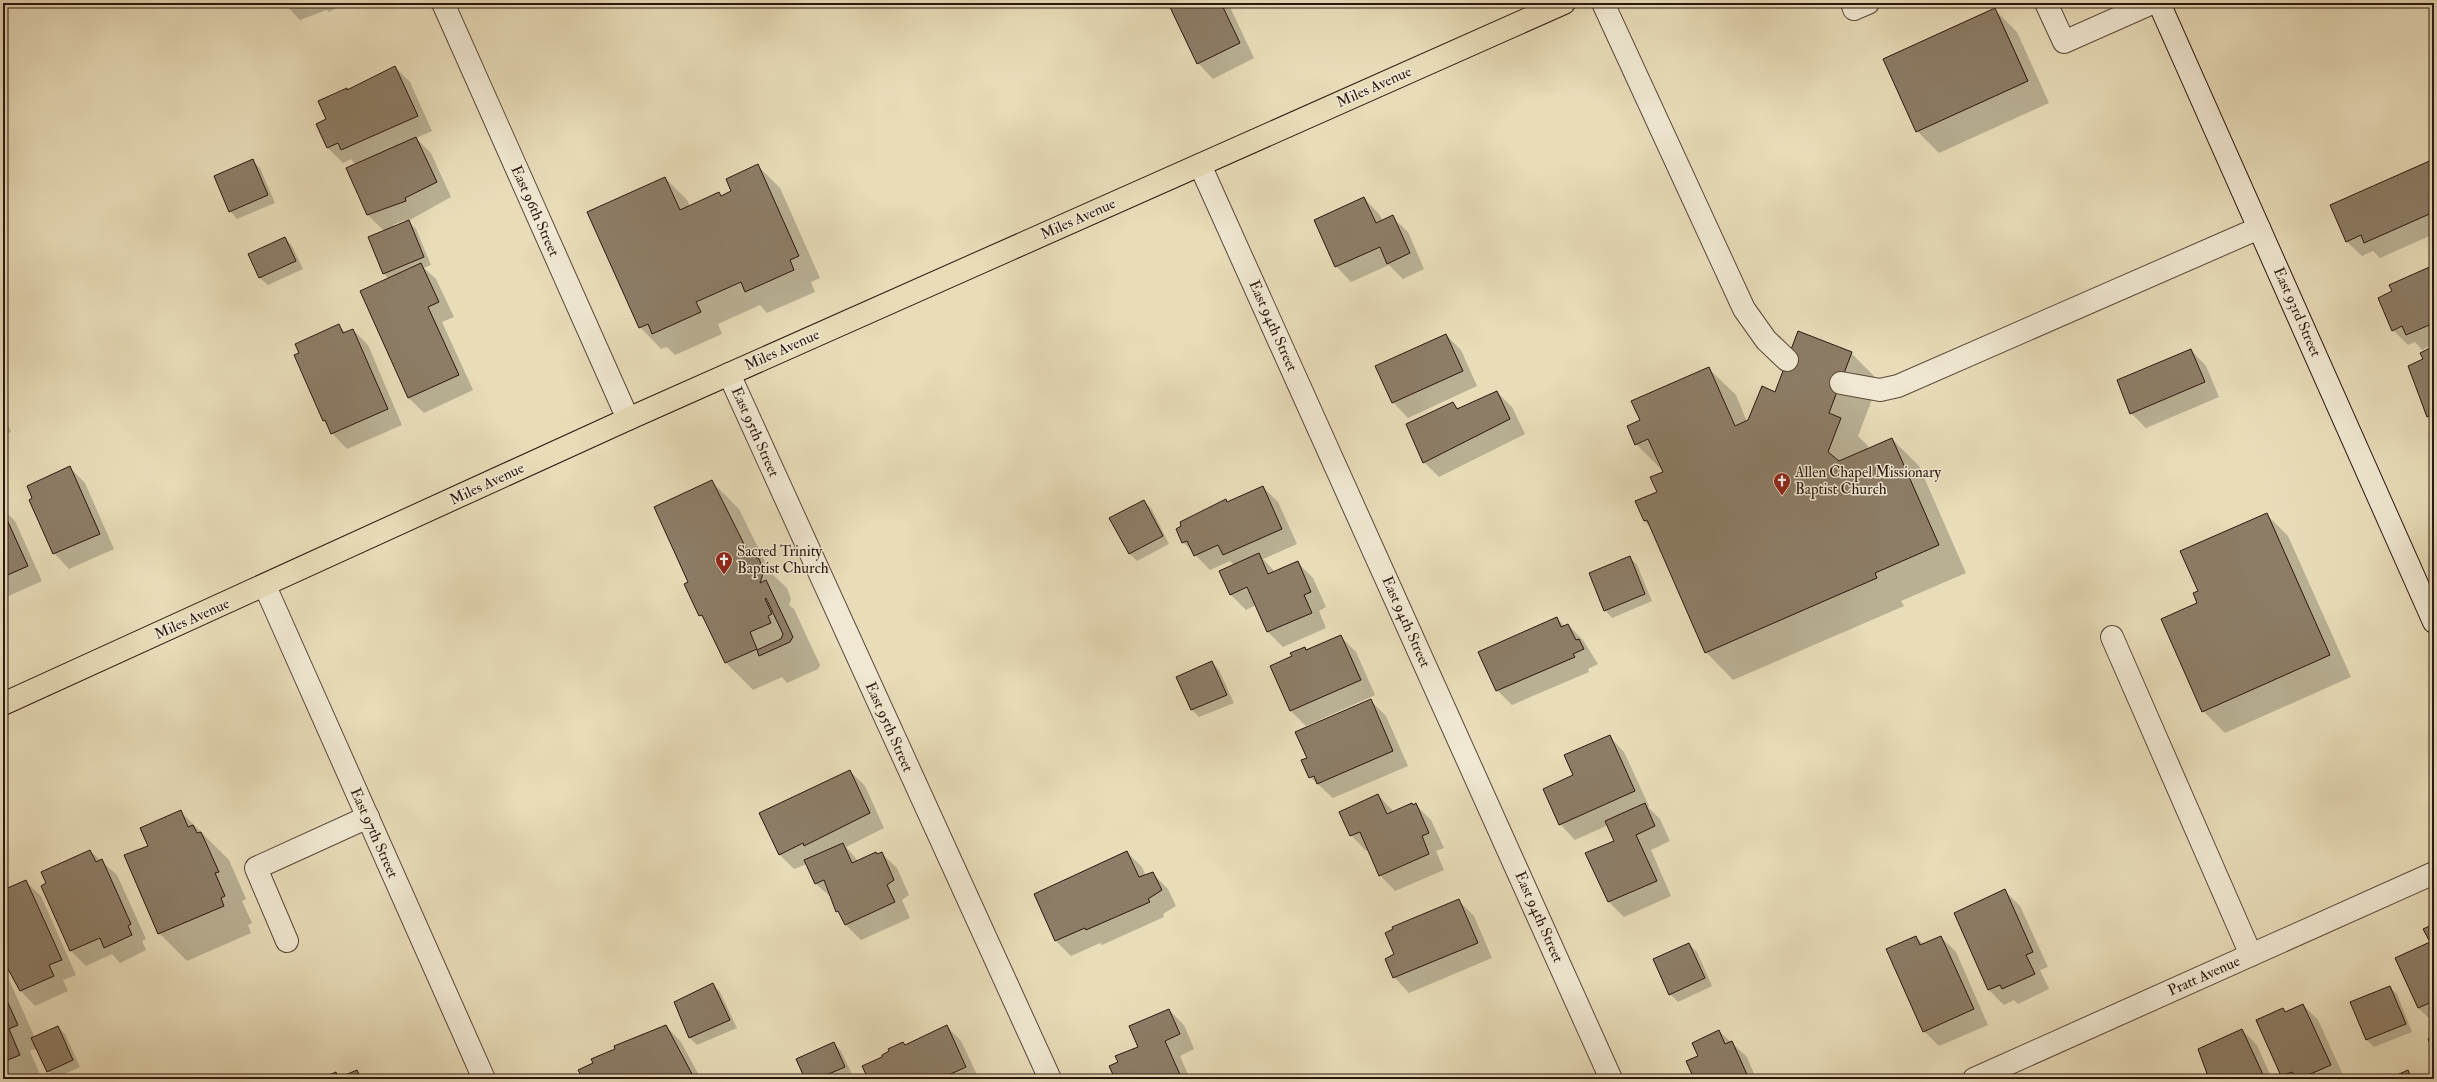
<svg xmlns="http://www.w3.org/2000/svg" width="2437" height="1082" font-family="'IM FELL Double Pica',serif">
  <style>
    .shadow { fill: #0003; fill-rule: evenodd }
    .building { fill: #8d7d67; stroke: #2b160e }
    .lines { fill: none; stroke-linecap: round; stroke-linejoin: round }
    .service-casing { stroke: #5a4839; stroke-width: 24 }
    .minor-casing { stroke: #5a4839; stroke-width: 24 }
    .secondary-casing { stroke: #2b160e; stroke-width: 24 }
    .primary-casing { stroke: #2b160e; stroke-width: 24 }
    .service { stroke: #f0e8d2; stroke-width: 22 }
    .minor { stroke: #f0e8d2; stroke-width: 22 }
    .secondary { stroke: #f0e8d2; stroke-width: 22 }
    .primary { stroke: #e8dcb9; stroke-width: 22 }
    .labels { text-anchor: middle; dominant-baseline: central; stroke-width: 3; stroke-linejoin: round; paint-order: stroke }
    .street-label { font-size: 15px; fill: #2b160e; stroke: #f0e8d2 }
    .poi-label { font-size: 15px; fill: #2b160e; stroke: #f0e8d2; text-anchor: start }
  </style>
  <rect width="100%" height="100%" fill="#e8dcb9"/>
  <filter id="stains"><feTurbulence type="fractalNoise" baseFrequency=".005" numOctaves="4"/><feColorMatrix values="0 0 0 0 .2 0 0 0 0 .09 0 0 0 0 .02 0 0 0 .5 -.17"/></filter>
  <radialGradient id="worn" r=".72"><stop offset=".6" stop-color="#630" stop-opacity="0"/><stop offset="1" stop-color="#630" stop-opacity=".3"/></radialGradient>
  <!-- shadow -->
  <g class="shadow">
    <path d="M284,3h61l-16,9 -2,-2 -27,10z"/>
    <path d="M1169,3h59l26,55 -41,21 -15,-16z"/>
    <path d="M1995,10l22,22 32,71 -110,50 -22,-22z"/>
    <path d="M395,67l15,15 22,49 -16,7 15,15 20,44 -43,24 8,8 15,36 -7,3 12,11 18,38 -12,5 31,68 -49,23 -15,-15 -48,-106 28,-13 -5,-5v-43l-16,-16 -21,-46 9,-4 -5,-6 -8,4 -15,-15v-28l-9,-19 58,-23zM405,220l1,2 -12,5 -1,-2z"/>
    <path d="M2434,160v74l-54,24 -7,-7 -11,5 -16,-15z"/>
    <path d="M253,161l7,7 15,35 -38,16 -7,-8z"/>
    <path d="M758,166l22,22 40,90 -9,4 4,10 -48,21 -7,-8 -42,19 4,10 -47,21 -8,-8 -6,2 -21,-22 25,-149 22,22 3,6 29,-12 3,2 10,-5z"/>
    <path d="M1364,198l15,16 4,7 9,-4 16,15 16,37 -21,10 -14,-14 -38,17 -15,-16z"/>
    <path d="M285,238l7,8 11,23 -35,16 -8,-7 -10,-23z"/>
    <path d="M2434,266v78l-12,6 -7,-8 -7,3 -15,-15 1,-38z"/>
    <path d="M339,326l7,7 7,-3 15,15 34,80 -55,24 -15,-16 -8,-12z"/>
    <path d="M1446,335l15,15 16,36 -69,32 -15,-16z"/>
    <path d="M2434,348v75l-6,-7 -3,-56z"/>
    <path d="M2191,350l15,16 13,31 -73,31 -15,-15z"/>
    <path d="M1851,353l28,28 -21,55 10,10 -1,4 25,-11 27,27 47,107 -65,28 3,5 -171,74 -27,-28 -55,-124 -7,-7 14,-29 6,-20 -28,-28 5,-24 67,-52 28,27 11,27 29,-29z"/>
    <path d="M1497,392l15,15 13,27 -86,43 -15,-15 29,-59 6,6z"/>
    <path d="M3,414l8,18 -8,3z"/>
    <path d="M70,468l15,15 29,66 -45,20 -15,-16z"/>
    <path d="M712,482l27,27 31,63 17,16 4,11 -2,6 5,4 26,56 -2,4 -31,14 -5,-6 -29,13 -28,-28 -18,-39 -7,-8 -10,-33z"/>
    <path d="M1263,487l15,15 19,42 -34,15 12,13 23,-9 15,15 13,29 -7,4 7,17 -43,19 -15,-15 -12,-27 -10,5 -16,-16 4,-29 -4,-4 -20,9 -27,-28 26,-32 -1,-2 17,-8 3,3z"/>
    <path d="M1144,501l7,7 18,36 -32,17 -8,-8z"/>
    <path d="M3,509l12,12 27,60 -38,17z"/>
    <path d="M2266,514l22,22 63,141 -126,56 -22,-22 -4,-119z"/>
    <path d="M1630,558l7,7 15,36 -40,17 -7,-8z"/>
    <path d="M1557,619l8,7 3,-1 15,15 15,24 -10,5 1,3 -77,33 -15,-15z"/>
    <path d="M1340,636l16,16 19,43 -69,31 -15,-15 -20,-45 22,-9 12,-9 3,2z"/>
    <path d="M1212,662l7,8 15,33 -35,14 -7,-7z"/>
    <path d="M1371,701l15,15 22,50 -75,32 -23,-21 -2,-18z"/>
    <path d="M1609,736l15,16 25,54 -1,1 12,12 10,22 -19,9 20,46 -47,21 -15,-15 -23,-48 30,-13 -8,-16 -33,15 -15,-16 14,-48z"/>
    <path d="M850,771l15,15 19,42 -38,19 12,14 23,-8 16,15 12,27 -7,5 8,18 -49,22 -15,-15 -14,-27 -16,-14 -9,-20 -13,5 -15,-15z"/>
    <path d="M1378,795l16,17 22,-7 15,15 13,28 -8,3 8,19 -49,21 -15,-16 -12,-25 -2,1 -15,-16z"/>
    <path d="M180,811l49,49 17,39 -4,2 10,22 -4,2 3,8 -64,28 -28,-28 -10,-87z"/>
    <path d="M90,851l27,24 29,64 -4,2 4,9 -26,13 -8,-9 -26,12 -15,-15 -29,-64z"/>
    <path d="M1127,852l15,15 4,9 7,-2 15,15 8,17 -13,8 1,3 -62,28 -2,-2 -29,13 -15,-15z"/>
    <path d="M25,881l16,15 35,79 -13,5 5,11 -33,15 -15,-16 -8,-16 -9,-9v-73z"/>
    <path d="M2005,891l15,15 28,61 -8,3 9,19 -31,15 -4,-4 -10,5 -15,-15 -34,-76z"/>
    <path d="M1459,901l15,15 18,42 -83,35 -15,-16 1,-22z"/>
    <path d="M2434,926v97l-16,-15z"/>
    <path d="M1916,937l8,8 17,-8 15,15 32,73 -49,21 -15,-15z"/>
    <path d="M1689,944l8,8 15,34 -34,16 -8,-8z"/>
    <path d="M3,966l32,72 23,-11 7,7 15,33 -25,11 -7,-7 -11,-23 -7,3 11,26 -6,2h-32z"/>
    <path d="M713,985l7,7 17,36 -40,17 -7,-7 -15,-36z"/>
    <path d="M2389,987l8,7 15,38 -38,15 -7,-7z"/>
    <path d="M2303,1005l15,15 27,59h-59l-4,-3 -25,-55 26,-11 3,3z"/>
    <path d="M1169,1010l15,15 10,24 -14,7 10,23h-74l3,-17 21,-15z"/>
    <path d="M666,1026l15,16 20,37h-117z"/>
    <path d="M946,1026l15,15 18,38h-110l15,-22z"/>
    <path d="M2242,1030l15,15 15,34h-60z"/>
    <path d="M1719,1031l28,26 9,22h-61l5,-23z"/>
    <path d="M834,1044l7,7 11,23 -11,5h-35z"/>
    <path d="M357,1071l8,8h-42l12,-6 5,5z"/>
    <path d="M2408,1071l8,8h-26z"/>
  </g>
  <!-- building -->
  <g class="building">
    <path d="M1168,3h53l19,40 -43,21z"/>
    <path d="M1995,8l33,73 -112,51 -33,-73z"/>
    <path d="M395,66l23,50 -77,34 -3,-7 -11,5 -11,-24 10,-5 -8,-18 29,-13v2z"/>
    <path d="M416,137l21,45 -32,16 1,3 -39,14 -21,-47z"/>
    <path d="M253,159l15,36 -39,17 -15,-36z"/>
    <path d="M2434,159v53l-70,31 -3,-8 -15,7 -16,-37z"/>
    <path d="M758,164l41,92 -9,4 4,10 -49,22 -4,-10 -45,20 5,10 -49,22 -4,-10 -9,4 -52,-116 78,-35 15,33 39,-18 2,4 10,-5 -5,-12z"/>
    <path d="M1364,197l12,26 17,-8 17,38 -23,11 -7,-17 -45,20 -21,-47z"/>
    <path d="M409,220l15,37 -41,17 -15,-37z"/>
    <path d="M285,237l11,24 -37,17 -11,-24z"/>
    <path d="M421,263l18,39 -11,5 31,68 -51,23 -48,-107z"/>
    <path d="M2434,265v58l-28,12 -4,-9 -10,5 -14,-33 14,-7 -3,-6z"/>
    <path d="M339,324l4,9 10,-4 35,80 -57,25 -6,-14 -2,1 -29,-66 5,-2 -4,-9z"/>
    <path d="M1798,331l54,21 -23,61 12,5 -13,34 11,9 53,-23 47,107 -64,28 2,5 -172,75 -58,-133 -3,1 -9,-20 22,-9 -7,-15 13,-5 -15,-33 -13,6 -8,-19 13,-6 -9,-19 78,-34 26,59 13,-6 14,-34 13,6z"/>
    <path d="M1446,334l17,37 -71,32 -17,-37z"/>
    <path d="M2434,346v68l-7,3 -19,-51 15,-7 -3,-6z"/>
    <path d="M2191,349l14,33 -75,32 -13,-34z"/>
    <path d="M1497,391l13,28 -87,44 -17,-39 47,-22 4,7z"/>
    <path d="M70,466l30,68 -47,20 -24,-54 3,-2 -5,-12z"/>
    <path d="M712,480l37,74 10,5 5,12 -4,12 6,-3 27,57 -3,5 -31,14 -2,-6 24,-11 2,-5 -17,-36 -1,1 7,15 -4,2 3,7 -21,9 7,17 -32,14 -23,-48 -3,1 -15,-32 4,-2 -34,-75z"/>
    <path d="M1263,486l19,43 -59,26 -5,-10 -24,11 -7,-15 -5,2 -6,-14 5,-3 -1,-4 46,-23 1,3z"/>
    <path d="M1144,500l19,36 -34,18 -20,-36z"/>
    <path d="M3,511l25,55 -25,11z"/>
    <path d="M2267,513l63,142 -128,57 -41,-93 36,-16 -4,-10 5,-2 -18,-40z"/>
    <path d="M1259,553l9,21 30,-13 13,31 -7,3 8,18 -45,19 -20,-45 -17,8 -11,-24z"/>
    <path d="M1630,556l15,38 -41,17 -15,-38z"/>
    <path d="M1557,617l4,10 7,-3 8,16 3,-1 5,10 -11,5 2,3 -79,34 -18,-39z"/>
    <path d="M1341,635l20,45 -71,31 -20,-45 22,-10 -2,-3 15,-6 1,3z"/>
    <path d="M1212,661l15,34 -36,15 -15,-33z"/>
    <path d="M1371,699l22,52 -76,33 -3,-8 -5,2 -8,-18 6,-2 -12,-26z"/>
    <path d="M1610,735l25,56 -76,34 -16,-36 30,-14 -9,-20z"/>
    <path d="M850,770l20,43 -66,33 -1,-3 -24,12 -20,-42z"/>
    <path d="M1378,794l9,20 25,-11 1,2 3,-2 13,30 -7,3 7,18 -50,22 -19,-44 -10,4 -11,-24z"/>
    <path d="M1645,803l10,23 -19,9 21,46 -49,21 -23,-49 29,-12 -9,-20z"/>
    <path d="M181,810l7,17 5,-2 4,8 4,-1 18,40 -4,1 10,23 -4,2 3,8 -66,28 -34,-79 24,-9 -8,-18z"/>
    <path d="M843,843l9,20 24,-11 1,2 5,-2 12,28 -7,5 8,17 -50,23 -7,-14 -2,1 -12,-32 -9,4 -11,-24z"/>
    <path d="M90,850l6,12 6,-3 29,65 -3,2 4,9 -28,13 -4,-10 -30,13 -29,-65 5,-3 -5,-11z"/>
    <path d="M1127,851l12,26 14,-5 9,18 -14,9 2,3 -64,28 -1,-2 -30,13 -21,-47z"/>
    <path d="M26,880l36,80 -13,5 5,11 -34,15 -17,-31v-70z"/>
    <path d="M2005,889l28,63 -7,3 9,19 -33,15 -2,-4 -12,5 -34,-77z"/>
    <path d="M1459,899l19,44 -85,35 -8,-19 9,-5 -9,-21 8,-4 -1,-2z"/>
    <path d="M2434,924v77l-16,7 -23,-50 35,-16 -7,-13z"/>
    <path d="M1916,936l4,9 21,-9 33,73 -51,23 -37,-83z"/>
    <path d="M1689,943l16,35 -36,17 -16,-36z"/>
    <path d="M713,983l17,37 -41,18 -15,-36z"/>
    <path d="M2390,986l16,38 -40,16 -16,-38z"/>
    <path d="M3,992l15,33 -9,4 11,26 -17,7z"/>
    <path d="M2303,1004l28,61 -32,14h-4l-3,-7 -11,4 -25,-56 27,-12 2,4z"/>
    <path d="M1169,1009l11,25 -15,7 17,38h-67l-6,-13 9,-4 -3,-6 23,-9 -9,-21z"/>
    <path d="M666,1025l26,49 -11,5h-98l-5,-9 15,-7 -2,-4 24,-10 -1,-3z"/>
    <path d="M947,1025l19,42 -26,12h-72l-6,-13 20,-9v-2l7,-4 -1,-2 15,-7 2,3z"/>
    <path d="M58,1026l15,34 -26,12 -16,-34z"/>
    <path d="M2242,1029l23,50h-56l-11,-30z"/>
    <path d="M1719,1030l6,14 7,-3 17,38h-55l-8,-18 12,-5 -6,-13z"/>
    <path d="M2434,1036v16l-6,-13z"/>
    <path d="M834,1042l11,25 -28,12h-12l-9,-20z"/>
    <path d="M357,1070l4,9h-41l16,-7 2,6z"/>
    <path d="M2408,1070l4,9h-24z"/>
  </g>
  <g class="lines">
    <!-- service casing -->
    <g class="service-casing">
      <g id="service">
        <path d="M1603,3l141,306 22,31 21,20"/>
        <path d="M1852,3l2,6 14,-6"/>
        <path d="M2046,3l18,39 88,-39"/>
        <path d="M1841,383l39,7 18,-4 361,-158"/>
        <path d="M2112,637l139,318"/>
        <path d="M287,941l-31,-73 112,-51"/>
      </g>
    </g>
    <!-- minor casing -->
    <g class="minor-casing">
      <g id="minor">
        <path d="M443,3l185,416"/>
        <path d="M1200,165l411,914"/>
        <path d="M729,374l321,705"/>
        <path d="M265,586l219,493"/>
        <path d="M1974,1079l460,-206"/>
      </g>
    </g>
    <!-- secondary casing -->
    <g class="secondary-casing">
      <path id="secondary" d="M2159,3l275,619"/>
    </g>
    <!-- primary casing -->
    <g class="primary-casing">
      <path id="primary" d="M3,704l625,-285 936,-416"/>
    </g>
    <!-- service -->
    <use href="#service" class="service"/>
    <!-- minor -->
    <use href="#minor" class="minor"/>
    <!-- secondary -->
    <use href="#secondary" class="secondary"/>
    <!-- primary -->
    <use href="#primary" class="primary"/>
  </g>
  <!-- icons -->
  <defs>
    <g id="church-pin" transform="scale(0.9)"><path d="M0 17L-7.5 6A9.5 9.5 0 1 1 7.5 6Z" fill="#8f2418" stroke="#f0e8d2"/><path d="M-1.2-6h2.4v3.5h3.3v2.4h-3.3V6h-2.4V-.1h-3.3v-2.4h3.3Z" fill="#fff"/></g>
  </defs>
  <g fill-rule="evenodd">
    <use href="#church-pin" x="1782" y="481"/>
    <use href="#church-pin" x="724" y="560"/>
  </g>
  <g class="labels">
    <!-- street labels -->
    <g class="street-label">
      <text transform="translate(1374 87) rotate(-24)">Miles Avenue</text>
      <text transform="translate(535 211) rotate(66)">East 96th Street</text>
      <text transform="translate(1078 219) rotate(-24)">Miles Avenue</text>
      <text transform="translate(2297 312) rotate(66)">East 93rd Street</text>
      <text transform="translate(1273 326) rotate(66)">East 94th Street</text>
      <text transform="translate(782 350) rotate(-24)">Miles Avenue</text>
      <text transform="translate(755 432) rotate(66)">East 95th Street</text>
      <text transform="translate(487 484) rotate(-25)">Miles Avenue</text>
      <text transform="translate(192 619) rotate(-24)">Miles Avenue</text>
      <text transform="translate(1406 622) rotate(66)">East 94th Street</text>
      <text transform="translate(889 727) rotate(66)">East 95th Street</text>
      <text transform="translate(374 833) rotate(66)">East 97th Street</text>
      <text transform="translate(1539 917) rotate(66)">East 94th Street</text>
      <text transform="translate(2204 976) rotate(-24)">Pratt Avenue</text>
    </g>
    <!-- poi labels -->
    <g class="poi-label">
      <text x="1795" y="472">Allen Chapel Missionary<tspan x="1795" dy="17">Baptist Church</tspan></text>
      <text x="737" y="551">Sacred Trinity<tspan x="737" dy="17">Baptist Church</tspan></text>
    </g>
  </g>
  <!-- margin -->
  <rect width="2437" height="1082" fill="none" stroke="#e8dcb9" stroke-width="16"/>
  <rect x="4" y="4" width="2429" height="1074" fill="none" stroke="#2b160e" stroke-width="2"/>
  <rect x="8" y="8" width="2421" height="1066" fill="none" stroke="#2b160e"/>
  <rect width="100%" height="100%" filter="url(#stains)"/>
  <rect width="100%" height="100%" fill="url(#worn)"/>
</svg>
